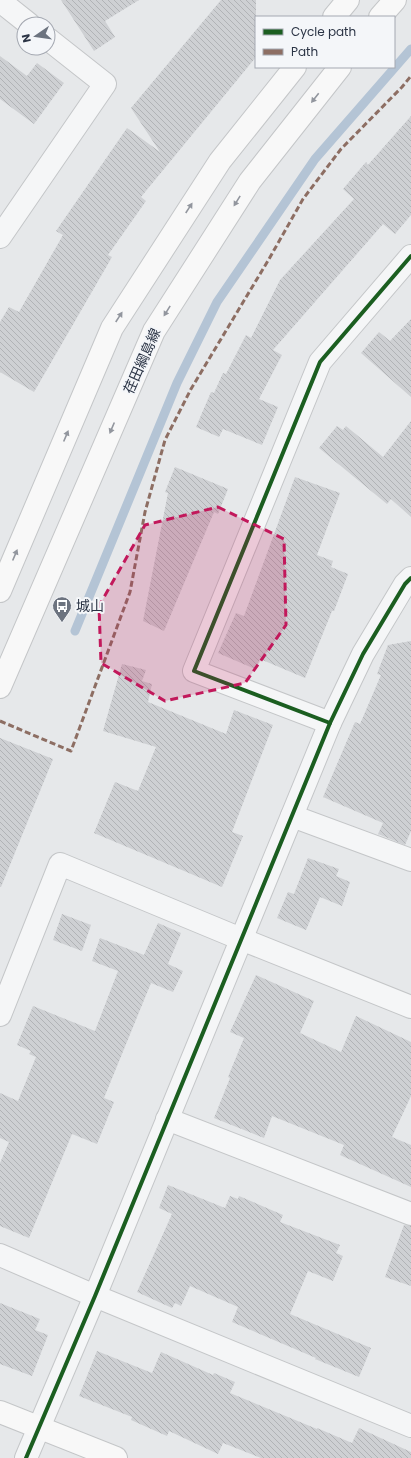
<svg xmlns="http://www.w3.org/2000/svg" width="411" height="1458" font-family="Poppins,'Noto Sans JP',sans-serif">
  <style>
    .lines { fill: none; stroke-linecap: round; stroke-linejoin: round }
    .stream { stroke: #b4c4d5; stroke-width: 9 }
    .building { fill: url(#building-back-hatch) }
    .street-casing { stroke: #c4c6c8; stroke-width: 24 }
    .secondary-casing { stroke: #c4c6c8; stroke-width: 24 }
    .street { stroke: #f5f6f7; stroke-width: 22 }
    .secondary { stroke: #f8f8f8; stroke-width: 22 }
    .quiet { stroke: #8d6e63; stroke-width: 3; stroke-dasharray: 6 3; stroke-linecap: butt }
    .cycleway-casing { stroke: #f4f6f9; stroke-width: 6 }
    .cycleway { stroke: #1b5e20; stroke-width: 4 }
    .oneway { fill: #92969e }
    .marked { fill: #c2185b; fill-opacity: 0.2; stroke: #c2185b; stroke-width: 3; stroke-dasharray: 8 5; stroke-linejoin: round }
    .labels { text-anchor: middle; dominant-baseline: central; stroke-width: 4; stroke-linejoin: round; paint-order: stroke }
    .street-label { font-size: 14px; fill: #2b3445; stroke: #f4f6f9 }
    .poi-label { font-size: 14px; fill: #2b3445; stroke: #f4f6f9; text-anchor: start }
  </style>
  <defs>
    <pattern id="building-back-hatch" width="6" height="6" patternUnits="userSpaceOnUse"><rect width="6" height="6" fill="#ced0d3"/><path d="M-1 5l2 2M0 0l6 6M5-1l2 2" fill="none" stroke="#b1b3b6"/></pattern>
  </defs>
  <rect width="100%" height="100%" fill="#e6e8ea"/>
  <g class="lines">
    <!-- stream -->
    <path class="stream" d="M75,631l102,-248 40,-81 98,-143 96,-110"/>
  </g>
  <!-- building -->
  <g class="building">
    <path d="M61,0h78l-34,21 10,16 -21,14z"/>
    <path d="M221,0h35v57l-115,140 5,4 -38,54 4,2 -78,135 -34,-20v-50l9,-15 10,5 44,-77 -7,-4 71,-103 33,24 -29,-44z"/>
    <path d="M0,56l27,20 10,-13 27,20 -30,41 -34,-25z"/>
    <path d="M411,116v99l-16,19 -12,-10 -110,126 9,5 -23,44 19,8 -16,38 -39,-16 -4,8 -23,-10 15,-35 3,1 9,-20 3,1 20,-39 5,3 29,-58 74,-81 -11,-10 23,-27 2,3z"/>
    <path d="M411,319v78l-50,-44 18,-21 11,9z"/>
    <path d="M411,421v96l-20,-18 -4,5 -68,-56 18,-22 6,4 3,-4 37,31z"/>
    <path d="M175,467l53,22 -10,25 -4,-2 -50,119 -21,-10 25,-128 -3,-1z"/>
    <path d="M295,477l45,16 -23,62 16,6 -2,6 17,7 -14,37h-2l-27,67 -45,-19 -5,10 -37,-16 18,-40 8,3z"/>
    <path d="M411,641v190l-6,14 -27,-11 5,-11 -60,-26 32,-75 5,2 21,-49 -4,-1 11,-29z"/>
    <path d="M122,664l24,6 -4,11 10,3 -4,18 78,32 8,-24 39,15 -41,107 11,4 -21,51 -128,-54 21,-51 23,9 18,-44 -53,-16z"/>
    <path d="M0,738l53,21 -52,128h-1z"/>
    <path d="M308,858l31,11 -3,7 14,6 -8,24 -22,-9 -14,33 -29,-12 11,-26 6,2z"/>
    <path d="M62,914l29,11 -9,26 -29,-11z"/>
    <path d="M158,923l23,10 -13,31 15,7 -10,21 -22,-9 -47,115 10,4 -17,42 -25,-10 -43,104 -29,-12v-63l9,-21 -9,-4v-45l18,8 18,-44 -7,-3 2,-3 -14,-6 16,-39 62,25 23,-60 -26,-10 8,-23 44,17z"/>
    <path d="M256,975l58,26 -14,32 41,19 15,-36 55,26v54l-19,41 19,8v42l-71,-32 4,-10 -72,-29 -8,22 -50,-20 16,-40 -2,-1 16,-39 -14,-6z"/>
    <path d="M168,1185l57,23 5,-12 8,3 1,-3 44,19 -3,7 60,23 -4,8 7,3 -10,25 -25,-10 -18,43 81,34 -12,29 -44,-18 1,-1 -84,-36 6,-15 -48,-21 -9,20 -6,-3 -3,5 -35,-16 35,-78 -13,-6z"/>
    <path d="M404,1225l7,1v60l-26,-9z"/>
    <path d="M0,1303l40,16 -5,11 13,5 -16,41 -32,-12z"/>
    <path d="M97,1351l55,22 9,-21 52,23 1,-2 21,9 -5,11 87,36v-1l35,15 7,-15 52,24v6h-150l-38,-15 -5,11 -49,-23 -2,5 -36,-16 1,-3 -53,-21z"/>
  </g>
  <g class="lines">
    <!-- street casing -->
    <g class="street-casing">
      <g id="street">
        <path d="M0,1l29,23"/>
        <path d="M0,237l105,-153 -57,-45"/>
        <path d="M330,723l-136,-52 126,-309 91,-106"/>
        <path d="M292,816l119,44"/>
        <path d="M0,1015l60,-151 181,75 170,68"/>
        <path d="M167,1119l244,95"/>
        <path d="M0,1255l95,41 316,130"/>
        <path d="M26,1458l69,-162 235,-573 33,-69 42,-70 6,-6"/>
      </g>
    </g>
    <!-- secondary casing -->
    <g class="secondary-casing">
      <g id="secondary">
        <path d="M334,17l14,-17"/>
        <path d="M380,17l15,-17"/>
        <path d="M0,591l112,-263 108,-167 75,-94"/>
        <path d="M0,687l154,-356 96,-150 90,-114"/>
        <path d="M0,1412l116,46"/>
      </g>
    </g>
    <!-- street -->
    <use href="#street" class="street"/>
    <!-- secondary -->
    <use href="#secondary" class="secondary"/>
    <!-- quiet -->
    <path class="quiet" d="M0,721l71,30 59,-159 15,-80 20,-72 26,-51 78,-130 34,-60 38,-50 61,-62 9,-11"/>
    <!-- cycleway casing -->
    <g class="cycleway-casing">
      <g id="cycleway">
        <path d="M330,723l-136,-52 126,-309 91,-106"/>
        <path d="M26,1458l69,-162 235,-573 33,-69 42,-70 6,-6"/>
      </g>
    </g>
    <!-- cycleway -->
    <use href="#cycleway" class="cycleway"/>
  </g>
  <!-- one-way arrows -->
  <defs><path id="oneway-solid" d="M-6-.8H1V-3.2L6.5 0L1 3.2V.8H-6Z"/></defs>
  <g class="oneway">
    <use href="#oneway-solid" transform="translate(315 98) rotate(128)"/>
    <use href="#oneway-solid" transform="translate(237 201) rotate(122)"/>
    <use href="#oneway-solid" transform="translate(189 208) rotate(-57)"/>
    <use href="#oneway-solid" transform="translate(167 311) rotate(122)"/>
    <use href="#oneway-solid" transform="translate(119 317) rotate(-57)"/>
    <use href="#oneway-solid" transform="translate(112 428) rotate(113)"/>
    <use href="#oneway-solid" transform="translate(66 436) rotate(-67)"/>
    <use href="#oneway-solid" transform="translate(15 555) rotate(-67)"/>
  </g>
  <!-- marked area -->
  <path class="marked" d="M218,507l66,32 2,86 -41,58 -80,18 -64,-38 -2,-57 46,-81z"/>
  <!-- icons -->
  <defs>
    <g id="bus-pin" transform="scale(1)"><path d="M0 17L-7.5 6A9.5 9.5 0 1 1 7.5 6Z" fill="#6c737f" stroke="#f4f6f9"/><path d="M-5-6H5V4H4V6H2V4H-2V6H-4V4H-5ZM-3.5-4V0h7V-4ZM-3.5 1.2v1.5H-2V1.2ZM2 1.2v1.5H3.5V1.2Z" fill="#fff"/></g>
  </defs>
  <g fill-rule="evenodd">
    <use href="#bus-pin" x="62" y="606"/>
  </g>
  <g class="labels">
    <!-- street labels -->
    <g class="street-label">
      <text transform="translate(142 361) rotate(-66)">荏田綱島線</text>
    </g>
    <!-- poi labels -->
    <g class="poi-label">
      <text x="76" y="606">城山</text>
    </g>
  </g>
  <!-- legend -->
  <rect x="255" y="16" width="140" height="52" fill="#f4f6f9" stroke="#a4a8b1"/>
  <rect x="263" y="29" width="20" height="6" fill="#1b5e20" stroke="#a4a8b1"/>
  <text x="291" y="36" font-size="12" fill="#2b3445">Cycle path</text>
  <rect x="263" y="49" width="20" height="6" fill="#8d6e63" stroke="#a4a8b1"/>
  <text x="291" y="56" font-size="12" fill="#2b3445">Path</text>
  <!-- north arrow -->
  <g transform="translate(36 36) rotate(257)"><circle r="19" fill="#f4f6f9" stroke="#a4a8b1"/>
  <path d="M0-3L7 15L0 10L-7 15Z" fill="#6c737f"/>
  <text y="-6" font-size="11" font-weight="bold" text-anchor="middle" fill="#2b3445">N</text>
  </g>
</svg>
